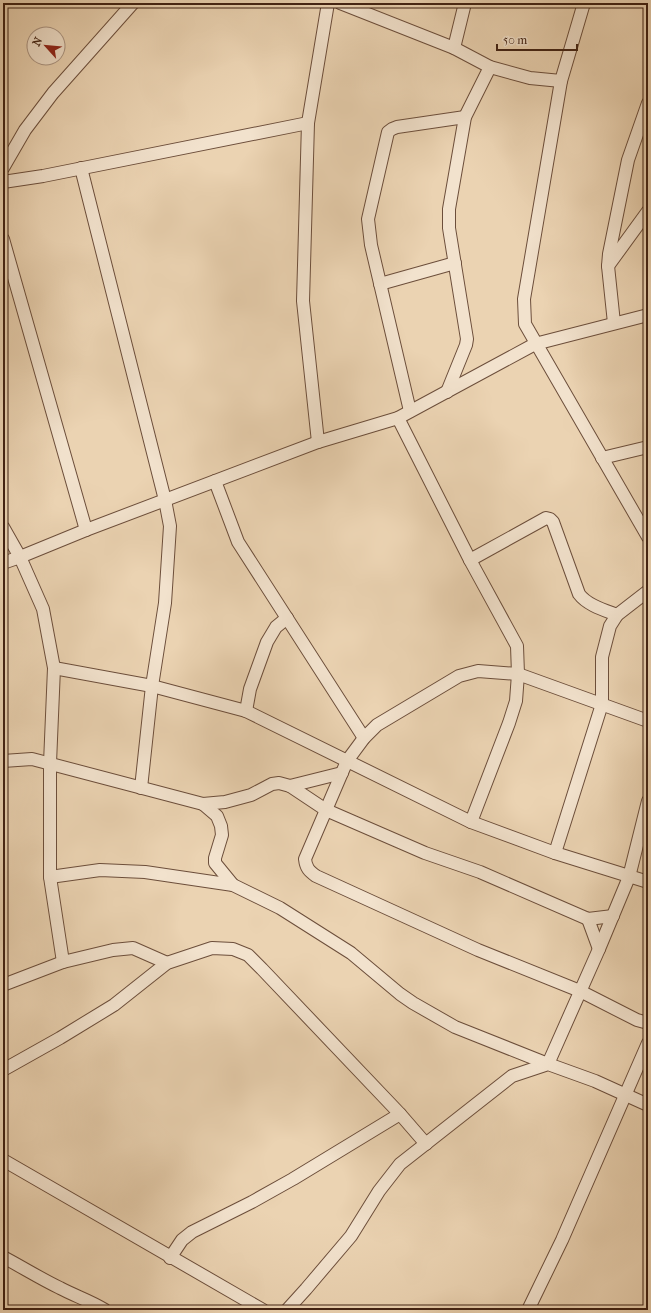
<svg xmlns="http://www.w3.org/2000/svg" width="651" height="1313" font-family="'IM FELL French Canon',serif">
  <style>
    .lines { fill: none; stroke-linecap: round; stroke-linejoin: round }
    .minor-casing { stroke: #6c4e3b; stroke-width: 14 }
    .minor { stroke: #f2e2cd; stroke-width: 12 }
  </style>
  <rect width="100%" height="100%" fill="#ebd3b2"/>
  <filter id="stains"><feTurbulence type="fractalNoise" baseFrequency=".005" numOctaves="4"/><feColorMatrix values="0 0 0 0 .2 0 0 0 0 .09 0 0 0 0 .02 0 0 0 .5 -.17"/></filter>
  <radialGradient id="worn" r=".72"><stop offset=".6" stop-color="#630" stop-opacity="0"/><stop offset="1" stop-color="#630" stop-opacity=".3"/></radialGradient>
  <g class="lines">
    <!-- minor casing -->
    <g class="minor-casing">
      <g id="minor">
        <path d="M340,3l114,45 36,19 40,11 31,3"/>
        <path d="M584,3l-23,78 -37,218 1,25 123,213"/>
        <path d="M454,48l11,-45"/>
        <path d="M3,168l22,-38 28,-37 80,-90"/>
        <path d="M81,168l84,332 5,26 -5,77 -13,83 -11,102"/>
        <path d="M3,182l40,-6 265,-53"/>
        <path d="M3,239l83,291"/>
        <path d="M608,266l40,-55"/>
        <path d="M380,284l75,-21"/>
        <path d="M614,323l-6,-57 1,-12 19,-94 20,-57"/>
        <path d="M447,392l19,-47 1,-6 -18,-111v-19l16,-92 25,-50"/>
        <path d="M410,411l-39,-166 -3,-26 20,-87 4,-3 5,-2 68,-10"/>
        <path d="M398,418l72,142 47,86 1,28 -2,27 -7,22 -38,99"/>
        <path d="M318,442l-15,-141 5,-178 20,-120"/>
        <path d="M602,458l46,-11"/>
        <path d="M215,481l23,61 126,196"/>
        <path d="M3,527l17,30 23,52 11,59 -4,95v114l13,85"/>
        <path d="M470,560l76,-42 4,1 3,3 26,72c8,11 25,16 38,21"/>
        <path d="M3,563l17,-6 66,-27 232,-88 80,-24 137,-74 113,-29"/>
        <path d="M54,668l98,18 94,25 225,111 84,31 93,29"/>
        <path d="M246,711l4,-22 17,-47 9,-15 11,-9"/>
        <path d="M648,721l-130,-47 -40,-3 -19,5 -82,49 -13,13 -17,23 -42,98c1,9 4,12 11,17l162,74 102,41 57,29 11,3"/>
        <path d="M3,761l29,-2 171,45 22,-2 26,-7 21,-11 7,-1 11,3 36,24 99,43 55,19 108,47 25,-3"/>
        <path d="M290,786l52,-13"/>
        <path d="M203,804l14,12 4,10 1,9 -7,23v5l18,22"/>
        <path d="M555,853l47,-149v-47l8,-31 7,-11 31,-24"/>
        <path d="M50,877l50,-7 45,2 88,13 47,23 71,45 49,41 13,9 42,24 93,37 51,-115 30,-72 19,-76"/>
        <path d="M588,919l11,30"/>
        <path d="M3,985l60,-23 50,-12 20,-2 34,15"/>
        <path d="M3,1070l57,-32 54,-33 53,-42 45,-15 21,1 15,6 14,14 138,145 26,30"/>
        <path d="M3,1160l260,150"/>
        <path d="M3,1257c19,10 38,22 57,31 15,8 31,13 45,22"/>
        <path d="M170,1258l12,-18 10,-8 60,-30 41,-23 107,-65"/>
        <path d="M287,1310l19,-21 45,-53 28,-45 21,-27 112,-88 36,-12 47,17 53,24"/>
        <path d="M528,1310l34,-70 86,-197"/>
      </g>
    </g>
    <!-- minor -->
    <use href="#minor" class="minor"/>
  </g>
  <!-- margin -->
  <rect width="651" height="1313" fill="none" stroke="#ebd3b2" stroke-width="16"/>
  <rect x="4" y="4" width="643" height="1305" fill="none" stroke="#412213" stroke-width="2"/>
  <rect x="8" y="8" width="635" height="1297" fill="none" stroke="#412213"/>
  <!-- north arrow -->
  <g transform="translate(46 46) rotate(297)"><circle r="19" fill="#f2e2cd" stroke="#ab9583"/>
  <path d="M0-3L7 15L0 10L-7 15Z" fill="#8f2418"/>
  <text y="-6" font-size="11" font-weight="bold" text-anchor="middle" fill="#412213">N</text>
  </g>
  <!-- scale -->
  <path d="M497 44v6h80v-6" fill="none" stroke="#412213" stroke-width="2"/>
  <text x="503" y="44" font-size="12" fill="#412213" stroke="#f2e2cd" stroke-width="3" paint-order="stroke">50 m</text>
  <rect width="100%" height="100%" filter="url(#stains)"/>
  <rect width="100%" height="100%" fill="url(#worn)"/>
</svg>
